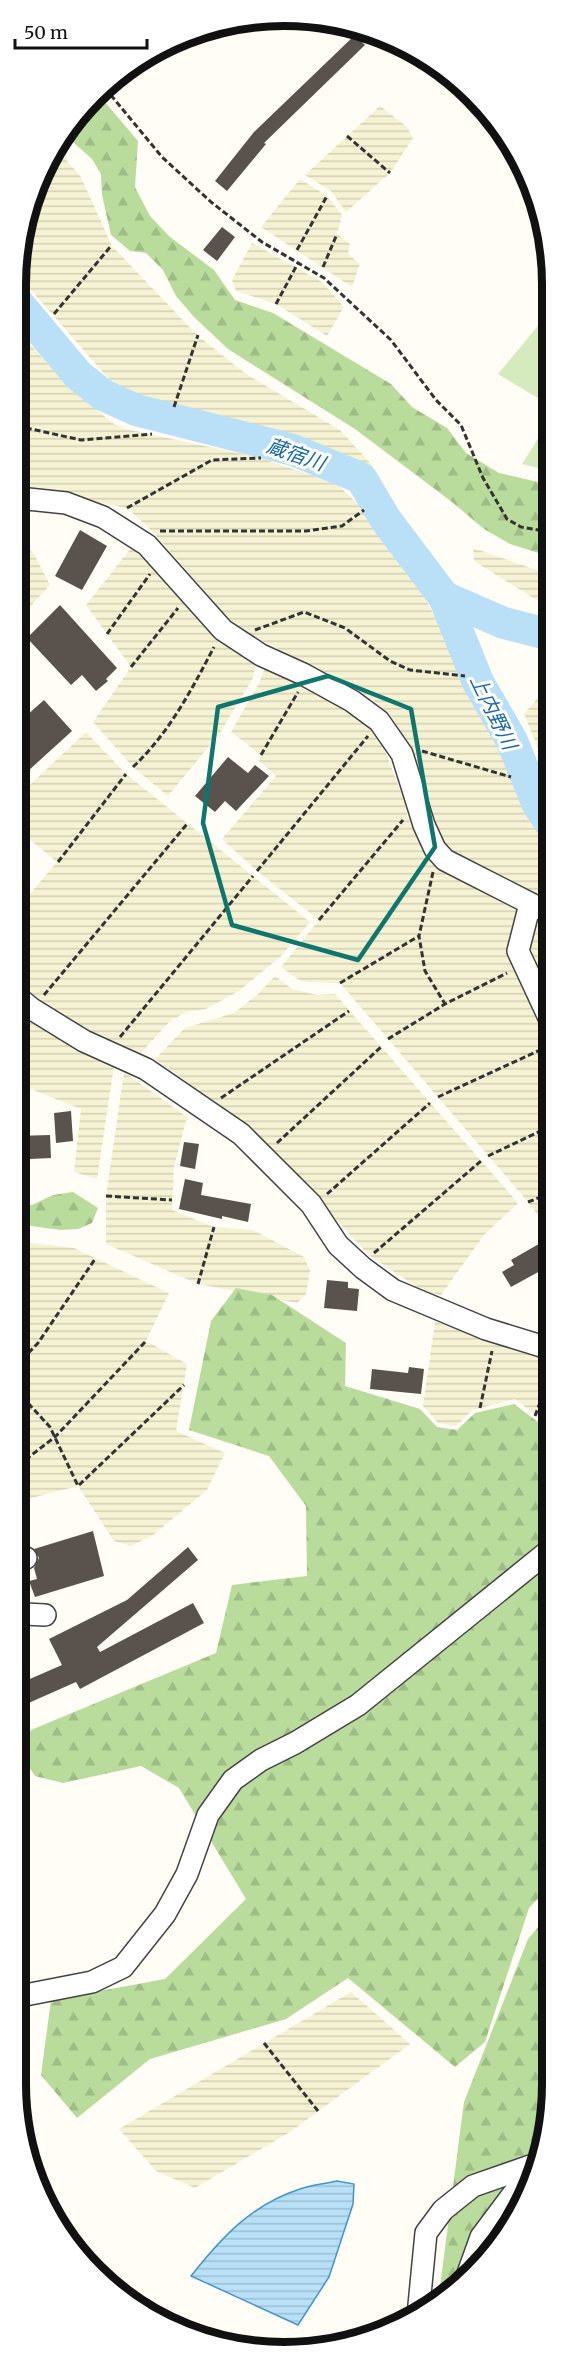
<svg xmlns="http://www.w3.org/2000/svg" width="568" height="2368" font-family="Merriweather,'Noto Sans JP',serif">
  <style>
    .farmland { fill: url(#farmland-rules) }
    .grass { fill: #d5ebbd }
    .forest { fill: url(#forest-firs) }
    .water { fill: url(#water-rules); stroke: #3f96cf; stroke-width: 1.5 }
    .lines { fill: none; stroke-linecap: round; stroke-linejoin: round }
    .river { stroke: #b9e0f7; stroke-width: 32 }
    .building { fill: #5a524d }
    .minor-casing { stroke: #444; stroke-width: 24 }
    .path { stroke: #333; stroke-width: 3; stroke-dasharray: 6 3; stroke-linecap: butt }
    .minor { stroke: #fff; stroke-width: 21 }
    .marked { fill: none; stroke: #0f766e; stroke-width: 4.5; stroke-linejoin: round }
    .labels { text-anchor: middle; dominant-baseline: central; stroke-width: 6; stroke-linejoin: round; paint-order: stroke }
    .water-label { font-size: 20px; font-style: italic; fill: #1768a6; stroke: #fff }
    .rim { fill: none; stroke: #111; stroke-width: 8 }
  </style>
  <defs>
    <pattern id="farmland-rules" width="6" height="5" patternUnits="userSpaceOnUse" patternTransform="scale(1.5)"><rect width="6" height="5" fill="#f6f3d4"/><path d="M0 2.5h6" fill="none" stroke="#d2cfb5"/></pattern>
    <pattern id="forest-firs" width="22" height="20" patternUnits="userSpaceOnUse" patternTransform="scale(1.5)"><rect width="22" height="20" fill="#b9dc9c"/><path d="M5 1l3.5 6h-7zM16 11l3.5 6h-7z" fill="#9ebc85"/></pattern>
    <pattern id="water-rules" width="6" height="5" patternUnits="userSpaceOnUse" patternTransform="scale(1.5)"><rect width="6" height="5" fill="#b9e0f7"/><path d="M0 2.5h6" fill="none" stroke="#9ebfd3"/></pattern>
  </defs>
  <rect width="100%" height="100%" fill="#fffdf5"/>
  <!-- farmland -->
  <g class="farmland">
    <path d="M380,106l26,20 7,12 -23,35 -44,39 -15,-21 -26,-16z"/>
    <path d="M54,146l27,31 31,69 85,89 49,39 94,56 33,36 -39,-15 -104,-33 -56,-11 -43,-11 -15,-9 -99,-113v-25l34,-100z"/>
    <path d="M300,179l27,17 15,19 -5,19 13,10 -2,10 12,10 -8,23 -91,-60z"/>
    <path d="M252,243l70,39 22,25 -17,29 -51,-32 -40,-13 -4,-11z"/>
    <path d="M17,330l54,59 43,35 12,5 135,29 76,26 27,26 57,80 44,86 46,101 40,63v62l-6,-1 -103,-54 -10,-25 -6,-31 -15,-43 -21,-33 -21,-18 -121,-64 -20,-15 -75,-86 -26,-24 -110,-22z"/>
    <path d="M17,538l17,16 16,31 -23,25 -10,16z"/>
    <path d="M131,548l23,21 65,71 37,23 -3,15 -33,55 -52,63 -35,-29 -40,-45 38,-55 -45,-62z"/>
    <path d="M473,548l78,27v34l-77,-48z"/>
    <path d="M265,668l38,15 45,26 19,17 17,22 20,52 3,15 11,23 17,25 87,44 -13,44 42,86v196l-23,-31 -188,-219 -33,-1 -8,-2 -18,-13 38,-47 -62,-49 -35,-32 54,-63 -18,-16 3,-5 -30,-23 28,-49z"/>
    <path d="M551,683v97l-27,-66z"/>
    <path d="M86,732l40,42 184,148 -29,34 -42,35 -33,18 -19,3 -16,8 -31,34 -44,-20 -57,-33 -23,-17 1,-75 40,-47 -40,-33v-32z"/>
    <path d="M539,917l12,5v75l-23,-46 5,-30z"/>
    <path d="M275,976l17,13 25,6 18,-1 183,209 -34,32 -43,60 -16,-3 -55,-36 -51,-55 -73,-73 -31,-26 -60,-43 30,-31 49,-15 24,-19z"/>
    <path d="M31,1019l83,47 -17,113 -23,-7 7,-63 -65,-26v-20z"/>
    <path d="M124,1072l63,45 -13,50 -2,43 42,17 39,3 51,27 6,14 -4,23 -9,9 -99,-19 -92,-40v-48z"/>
    <path d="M16,1241l58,7 95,45 -23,48 41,23 -11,67 49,22 -18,37 -54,45 -22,11 -17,-5 -36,-55 -62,16z"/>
    <path d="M435,1322l116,36v67l-4,-1 -32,-25 -42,11 -17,16 -18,-3 -15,-17z"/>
    <path d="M351,1992l59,52 -120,88 -95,56 -39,-17 -37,-42z"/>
  </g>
  <!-- grass -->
  <g class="grass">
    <path d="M551,310v96l-53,-32z"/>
    <path d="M551,418v53l-29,-7z"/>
  </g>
  <!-- forest -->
  <g class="forest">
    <path d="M99,95l39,46 -3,46 15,29 20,21 44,33 21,30 38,13 118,71 21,23 35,21 19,25 33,20 52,12v72l-41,-13 -26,-15 -32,-27 -97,-73 -127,-80 -34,-32 -18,-21 -13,-26 -17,-17 -16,-2 -19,-16 -9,-40 -1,-21 -9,-15 -28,-25z"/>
    <path d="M73,1192l25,16 -6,15 -14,6 -17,1 -45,-6v-19h16l21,-10z"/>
    <path d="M236,1288l36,7 74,48 -1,43 75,23 17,18 20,3 18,-17 39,-9 32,24 5,1v456l-22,23 -44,134 -30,25 -107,-89 -62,41 -136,40 -73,59 -36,-43 10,-75 114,-21 81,-80 -67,-111 -38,-22 -78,17 -28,-7 -15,-23 11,-23 185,-77 16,-68 75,-9 -1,-70 -37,-50 -80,-26 22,-109z"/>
    <path d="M551,1912v207l-34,99 -69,79 -10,5 26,-200 64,-163z"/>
  </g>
  <!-- water -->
  <path class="water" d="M337,2181l17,3 -1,20 -24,73 -31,48 -107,-49c31,-39 60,-71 109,-87 11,-4 24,-5 37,-8z"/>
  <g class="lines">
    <!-- river -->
    <g class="river">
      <path d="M17,302l61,73 25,20 33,15 157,40 68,28 25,42 58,77 60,26 47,12"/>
      <path d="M444,597l34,85 34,59 26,64 13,19"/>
    </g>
  </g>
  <!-- building -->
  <g class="building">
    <path d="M355,35l10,10 -101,98 2,1 -39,47 -12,-10 39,-49z"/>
    <path d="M222,227l13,10 -18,24 -14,-11z"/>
    <path d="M80,530l27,16 -25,44 -27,-14z"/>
    <path d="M60,605l57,63 -11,11 2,2 -12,10 -14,-16 -11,10 -44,-47z"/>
    <path d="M44,700l28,31 -55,50v-57z"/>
    <path d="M228,757l20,16 7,-8 14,11 -33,35 -11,-10 -10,11 -20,-16z"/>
    <path d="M71,1111l2,30 -17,2 -2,-30z"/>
    <path d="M50,1135l1,23 -21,1v18l-6,34h-8v-75z"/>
    <path d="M184,1142l15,2 -4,25 -15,-3z"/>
    <path d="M185,1179l18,4 -2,12 50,9 -3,18 -26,-6v3l-43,-10z"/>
    <path d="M544,1241l7,11v13l-40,22 -9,-15 12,-7 -3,-5z"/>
    <path d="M327,1280l21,2v6l11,1 -2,22 -33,-3z"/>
    <path d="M409,1367l15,2 -3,25 -51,-5 2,-20 36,4z"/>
    <path d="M93,1531l11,45 -69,21 -6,-16 8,-2 -3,-11 5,-10 -5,-9z"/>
    <path d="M188,1547l10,13 -101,87 3,5 93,-49 11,20 -124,66 -4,-7 -61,27 1,-24 46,-20 -13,-26 78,-39z"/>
  </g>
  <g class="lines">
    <!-- minor casing -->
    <g class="minor-casing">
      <g id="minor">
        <path d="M17,506l11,-7 38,4 37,14 44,28 76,85 38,25 42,19 49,27 27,20 23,33 22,71 11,24 10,11 102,52h4"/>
        <path d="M530,904l-12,47 33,71"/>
        <path d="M16,996l16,13 52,32 62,28 95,65 70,70 27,41 25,23 30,22 93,39 65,20"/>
        <path d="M16,1563l10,-5"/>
        <path d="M16,1611l8,3 21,1"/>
        <path d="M15,1997l77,-15 31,-15 42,-53 22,-40 21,-59 25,-35 28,-20 34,-17 63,-38 193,-156"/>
        <path d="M467,2276l14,-39 54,-72"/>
        <path d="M421,2310l-2,-5 7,-72 17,-23 30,-24 63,-22"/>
      </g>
    </g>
    <!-- path -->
    <g class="path">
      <path d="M105,88l57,69 49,45 51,40 62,36 67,62 45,60 25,25 22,53 24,41 14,8 30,5"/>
      <path d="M347,136l43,37"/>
      <path d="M297,250l30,-54"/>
      <path d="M323,267l14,-33"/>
      <path d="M276,304l22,-41"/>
      <path d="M54,314l57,-68"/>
      <path d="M174,407l24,-72"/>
      <path d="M17,432l14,-3 50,11 71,-6"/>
      <path d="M127,508l85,-48 49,-2"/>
      <path d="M160,531h146l36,-5 22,-16"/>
      <path d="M255,630l49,-18 41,16 45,33 20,9 55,6"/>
      <path d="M107,634l43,-60"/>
      <path d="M131,667l47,-59"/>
      <path d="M422,751l89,26"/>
      <path d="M261,755l37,-63"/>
      <path d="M133,767c36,-34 58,-76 81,-120"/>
      <path d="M58,862l68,-88"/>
      <path d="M257,871l111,-135"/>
      <path d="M433,872l-14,64 6,35 20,33"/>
      <path d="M319,920l84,-100"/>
      <path d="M340,983l79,-47"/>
      <path d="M44,995l143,-171"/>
      <path d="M120,1037l133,-161"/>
      <path d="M388,1039l57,-35 62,-31"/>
      <path d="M438,1097l113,-52"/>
      <path d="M221,1098l128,-87"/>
      <path d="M277,1143l104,-96"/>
      <path d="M488,1156l63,-30"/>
      <path d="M327,1194l103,-91"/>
      <path d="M106,1196l66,4"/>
      <path d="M528,1202l23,-9"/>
      <path d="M374,1253l107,-92"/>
      <path d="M16,1270l4,-29"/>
      <path d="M198,1284l16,-57"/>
      <path d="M16,1366l22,-23 57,-84"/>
      <path d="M16,1390l34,37 28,59 106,-101"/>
      <path d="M480,1408l12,-57"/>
      <path d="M16,1413l17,-6"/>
      <path d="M535,1416l16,-43"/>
      <path d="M16,1460l13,-3 26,-20 91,-96"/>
      <path d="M264,2043l54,68"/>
    </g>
    <!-- minor -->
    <use href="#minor" class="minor"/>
  </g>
  <!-- marked area -->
  <path class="marked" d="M328,676l83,33 24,138 -77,113 -126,-35 -29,-102 15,-116z"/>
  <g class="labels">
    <!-- water labels -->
    <g class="water-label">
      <text transform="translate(296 454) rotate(19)">蔵宿川</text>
      <text transform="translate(494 712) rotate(64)">上内野川</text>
    </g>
  </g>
  <!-- crop -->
  <path d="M0 0H568V2368H0ZM284 26H284A258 258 0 0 1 542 284V2084A258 258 0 0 1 284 2342H284A258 258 0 0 1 26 2084V284A258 258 0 0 1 284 26Z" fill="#fff" fill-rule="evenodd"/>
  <path class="rim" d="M284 26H284A258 258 0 0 1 542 284V2084A258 258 0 0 1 284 2342H284A258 258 0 0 1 26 2084V284A258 258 0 0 1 284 26Z"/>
  <!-- scale -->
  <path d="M15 39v9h132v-9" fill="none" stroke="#111111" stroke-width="3"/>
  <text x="24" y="39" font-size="18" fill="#111111" stroke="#ffffff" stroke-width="4.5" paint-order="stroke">50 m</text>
</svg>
